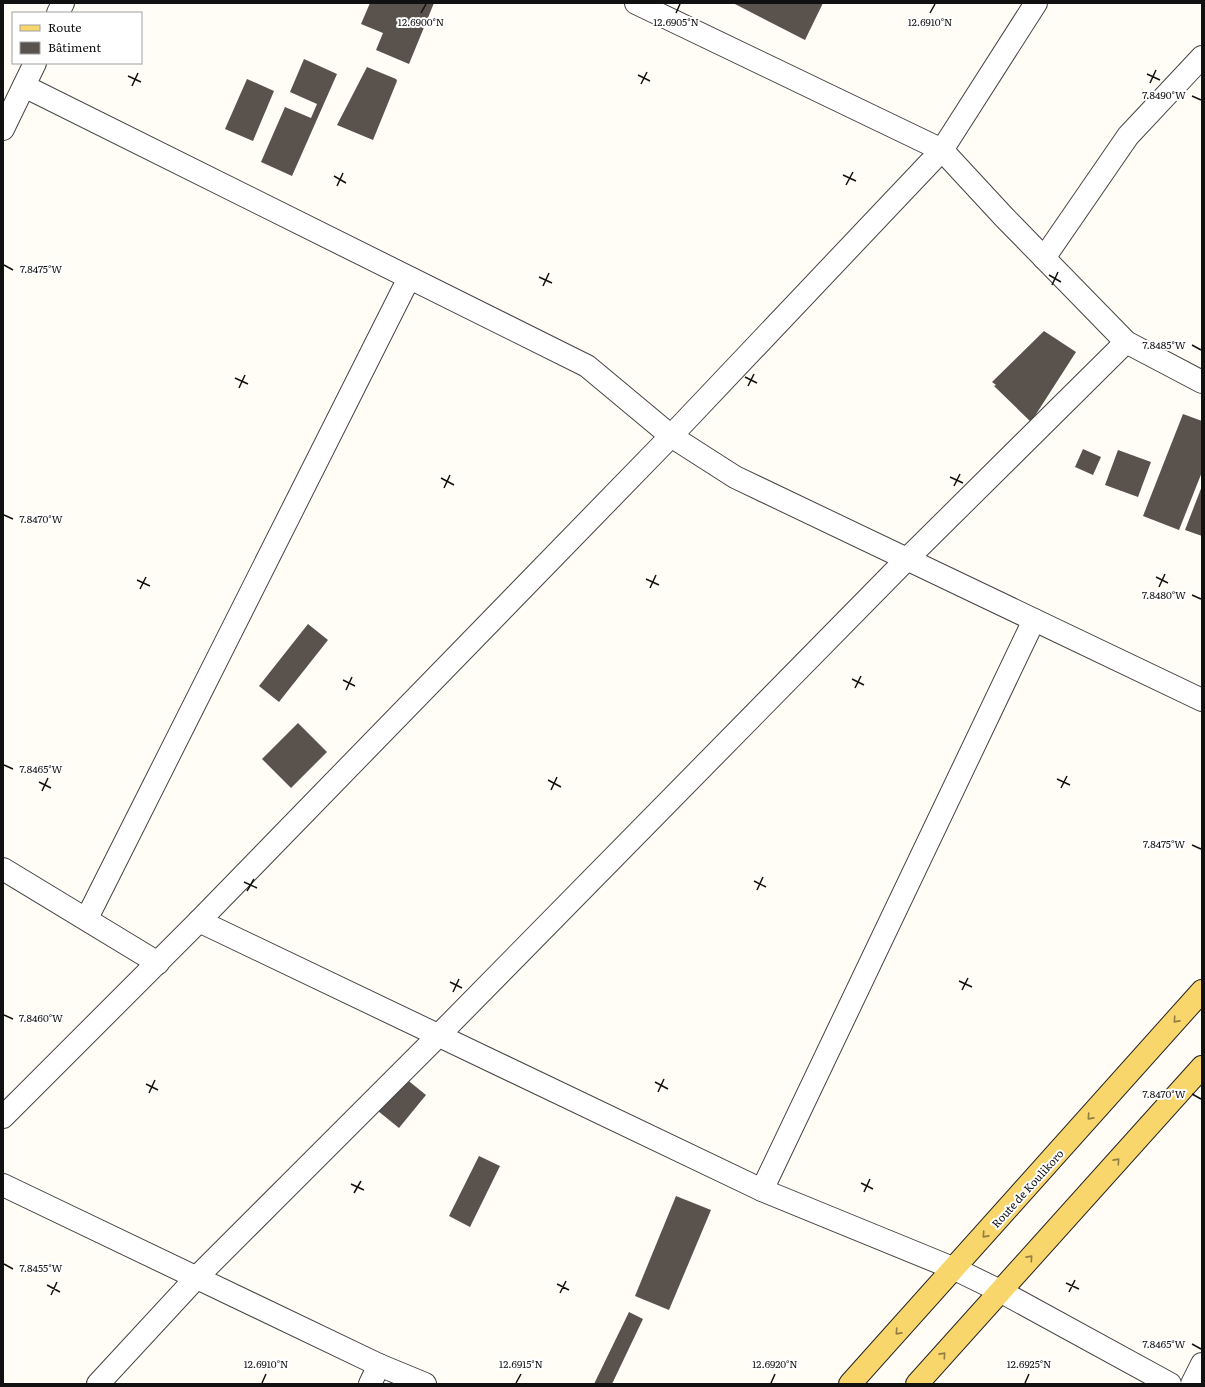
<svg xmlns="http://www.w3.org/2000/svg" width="1205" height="1387" font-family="Literata,serif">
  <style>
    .building { fill: #5a524d }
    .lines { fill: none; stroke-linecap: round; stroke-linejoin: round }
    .minor-casing { stroke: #444; stroke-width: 24 }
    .primary-casing { stroke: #222; stroke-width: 24 }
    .minor { stroke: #fff; stroke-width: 22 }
    .primary { stroke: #f9d66b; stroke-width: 22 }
    .oneway { stroke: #917d42 }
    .ticks { fill: none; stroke: #111; stroke-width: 1.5 }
    .labels { text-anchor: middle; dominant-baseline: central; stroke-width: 4; stroke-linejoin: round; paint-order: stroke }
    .street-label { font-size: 11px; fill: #111; stroke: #fff }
    .ticks-label { font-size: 10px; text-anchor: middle; fill: #111; stroke: #fff; stroke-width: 4; stroke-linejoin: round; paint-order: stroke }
  </style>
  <rect width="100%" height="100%" fill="#fffdf5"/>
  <!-- building -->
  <g class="building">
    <path d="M370,3h64l-25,61 -33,-14 7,-17 -22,-9z"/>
    <path d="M733,3h90l-18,37z"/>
    <path d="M304,59l33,15 -45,102 -31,-14 24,-55 26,11 6,-14 -27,-12z"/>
    <path d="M367,67l29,12 1,2 -24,59 -36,-15z"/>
    <path d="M247,79l27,12 -21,50 -28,-12z"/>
    <path d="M1044,331l32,21 -45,70 -37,-36 2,-1 -4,-3z"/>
    <path d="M1183,414l19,7v51l-23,58 -36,-14z"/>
    <path d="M1083,449l18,8 -8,18 -18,-8z"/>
    <path d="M1118,450l33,12 -13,35 -33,-12z"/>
    <path d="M1202,486v50l-17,-6z"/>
    <path d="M308,624l20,16 -49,62 -20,-16z"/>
    <path d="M298,723l29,29 -36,36 -29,-29z"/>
    <path d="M405,1078l21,17 -27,33 -21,-17z"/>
    <path d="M479,1156l21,10 -30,61 -21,-11z"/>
    <path d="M676,1196l35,14 -42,100 -34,-14z"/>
    <path d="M629,1312l14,7 -31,65h-18z"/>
  </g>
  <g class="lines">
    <!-- minor casing -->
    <g class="minor-casing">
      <g id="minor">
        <path d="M636,3l306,147 62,67 122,125 76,40"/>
        <path d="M58,13l5,-10"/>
        <path d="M24,86l563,280 84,70 64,41 467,223"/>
        <path d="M3,129l32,-66"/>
        <path d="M1044,258l84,-122 74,-79"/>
        <path d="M3,869l155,94"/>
        <path d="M87,918l322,-640"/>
        <path d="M199,921l563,269 193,79 45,22 170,93"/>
        <path d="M3,1117l196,-196 472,-485 271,-286 94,-147"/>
        <path d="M3,1185l376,180 46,19"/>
        <path d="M762,1190l272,-570"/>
        <path d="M98,1384l98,-106 242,-242 469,-477 219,-217"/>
        <path d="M370,1384l9,-19"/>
        <path d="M1192,1384l10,-20"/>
      </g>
    </g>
    <!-- primary casing -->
    <g class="primary-casing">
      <g id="primary">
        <path d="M850,1384l352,-393"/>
        <path d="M917,1384l285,-317"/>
      </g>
    </g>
    <!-- minor -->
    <use href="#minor" class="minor"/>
    <!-- primary -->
    <use href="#primary" class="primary"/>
  </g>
  <!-- one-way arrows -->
  <defs><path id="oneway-chevron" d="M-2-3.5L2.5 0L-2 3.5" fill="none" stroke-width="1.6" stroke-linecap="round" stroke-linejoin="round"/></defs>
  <g class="oneway">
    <use href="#oneway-chevron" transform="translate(1176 1020) rotate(132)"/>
    <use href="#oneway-chevron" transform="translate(1090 1117) rotate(132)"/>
    <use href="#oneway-chevron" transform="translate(1117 1161) rotate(-48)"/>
    <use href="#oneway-chevron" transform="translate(985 1235) rotate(132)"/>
    <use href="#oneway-chevron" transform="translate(1030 1258) rotate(-48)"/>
    <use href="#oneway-chevron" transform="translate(898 1332) rotate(132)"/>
    <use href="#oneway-chevron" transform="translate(943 1355) rotate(-48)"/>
  </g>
  <!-- ticks -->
  <path class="ticks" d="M421,13l5,-9M676,13l4,-9M930,13l5,-9M1147,74l13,6M638,75l12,6M128,76l13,6M1150,83l6,-13M641,84l6,-12M132,86l6,-13M1192,96l9,4M843,175l13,6M334,176l12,7M846,185l7,-13M337,186l6,-13M4,265l9,5M1049,275l12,7M539,277l13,6M1052,285l6,-13M543,286l6,-13M1192,345l9,5M745,377l12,6M235,378l13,6M748,386l6,-12M239,388l6,-13M950,477l13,6M441,478l13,7M954,486l6,-12M444,488l6,-13M4,515l9,4M1156,577l12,6M646,579l13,6M137,580l13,6M1159,587l6,-13M650,588l6,-13M140,589l6,-12M1192,595l9,4M852,679l12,6M343,680l12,6M855,688l6,-12M346,690l6,-13M4,765l9,4M1057,779l13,6M548,780l13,7M39,782l12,6M1061,788l6,-12M551,790l6,-13M42,791l6,-13M1192,845l9,4M754,881l12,6M244,882l13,6M757,890l6,-13M247,891l7,-12M959,981l13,6M450,982l12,6M962,990l6,-12M453,992l6,-13M4,1015l9,4M655,1082l13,7M146,1084l12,6M658,1092l6,-13M149,1093l6,-13M1192,1094l9,5M861,1183l12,6M351,1184l13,6M864,1192l6,-13M354,1193l7,-12M4,1264l9,5M1066,1283l13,6M557,1284l12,6M47,1285l13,7M1069,1292l6,-12M560,1293l6,-12M51,1295l6,-13M1192,1344l9,5M262,1383l4,-9M516,1383l5,-9M771,1383l4,-9M1025,1383l4,-9"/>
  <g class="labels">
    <!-- street labels -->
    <g class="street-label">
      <text transform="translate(1027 1188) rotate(-48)">Route de Koulikoro</text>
    </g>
  </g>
  <g class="ticks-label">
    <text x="421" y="26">12.6900°N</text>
    <text x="676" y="26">12.6905°N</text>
    <text x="930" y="26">12.6910°N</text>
    <text x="1164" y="99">7.8490°W</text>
    <text x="41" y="273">7.8475°W</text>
    <text x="1164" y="349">7.8485°W</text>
    <text x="41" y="523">7.8470°W</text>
    <text x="1164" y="599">7.8480°W</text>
    <text x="41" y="773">7.8465°W</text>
    <text x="1164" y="848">7.8475°W</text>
    <text x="41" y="1022">7.8460°W</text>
    <text x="1164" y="1098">7.8470°W</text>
    <text x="41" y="1272">7.8455°W</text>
    <text x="1164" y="1348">7.8465°W</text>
    <text x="266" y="1368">12.6910°N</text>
    <text x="521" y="1368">12.6915°N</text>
    <text x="775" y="1368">12.6920°N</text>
    <text x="1029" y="1368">12.6925°N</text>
  </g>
  <!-- border -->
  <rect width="1205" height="1387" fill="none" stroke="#111111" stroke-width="8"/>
  <!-- legend -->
  <rect x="12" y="12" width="130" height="52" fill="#ffffff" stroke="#a0a0a0"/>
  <rect x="20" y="25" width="20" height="6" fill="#f9d66b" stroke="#a0a0a0"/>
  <text x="48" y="32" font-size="12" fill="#111111">Route</text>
  <rect x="20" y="42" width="20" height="12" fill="#5a524d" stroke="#a0a0a0"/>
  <text x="48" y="52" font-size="12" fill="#111111">Bâtiment</text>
</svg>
